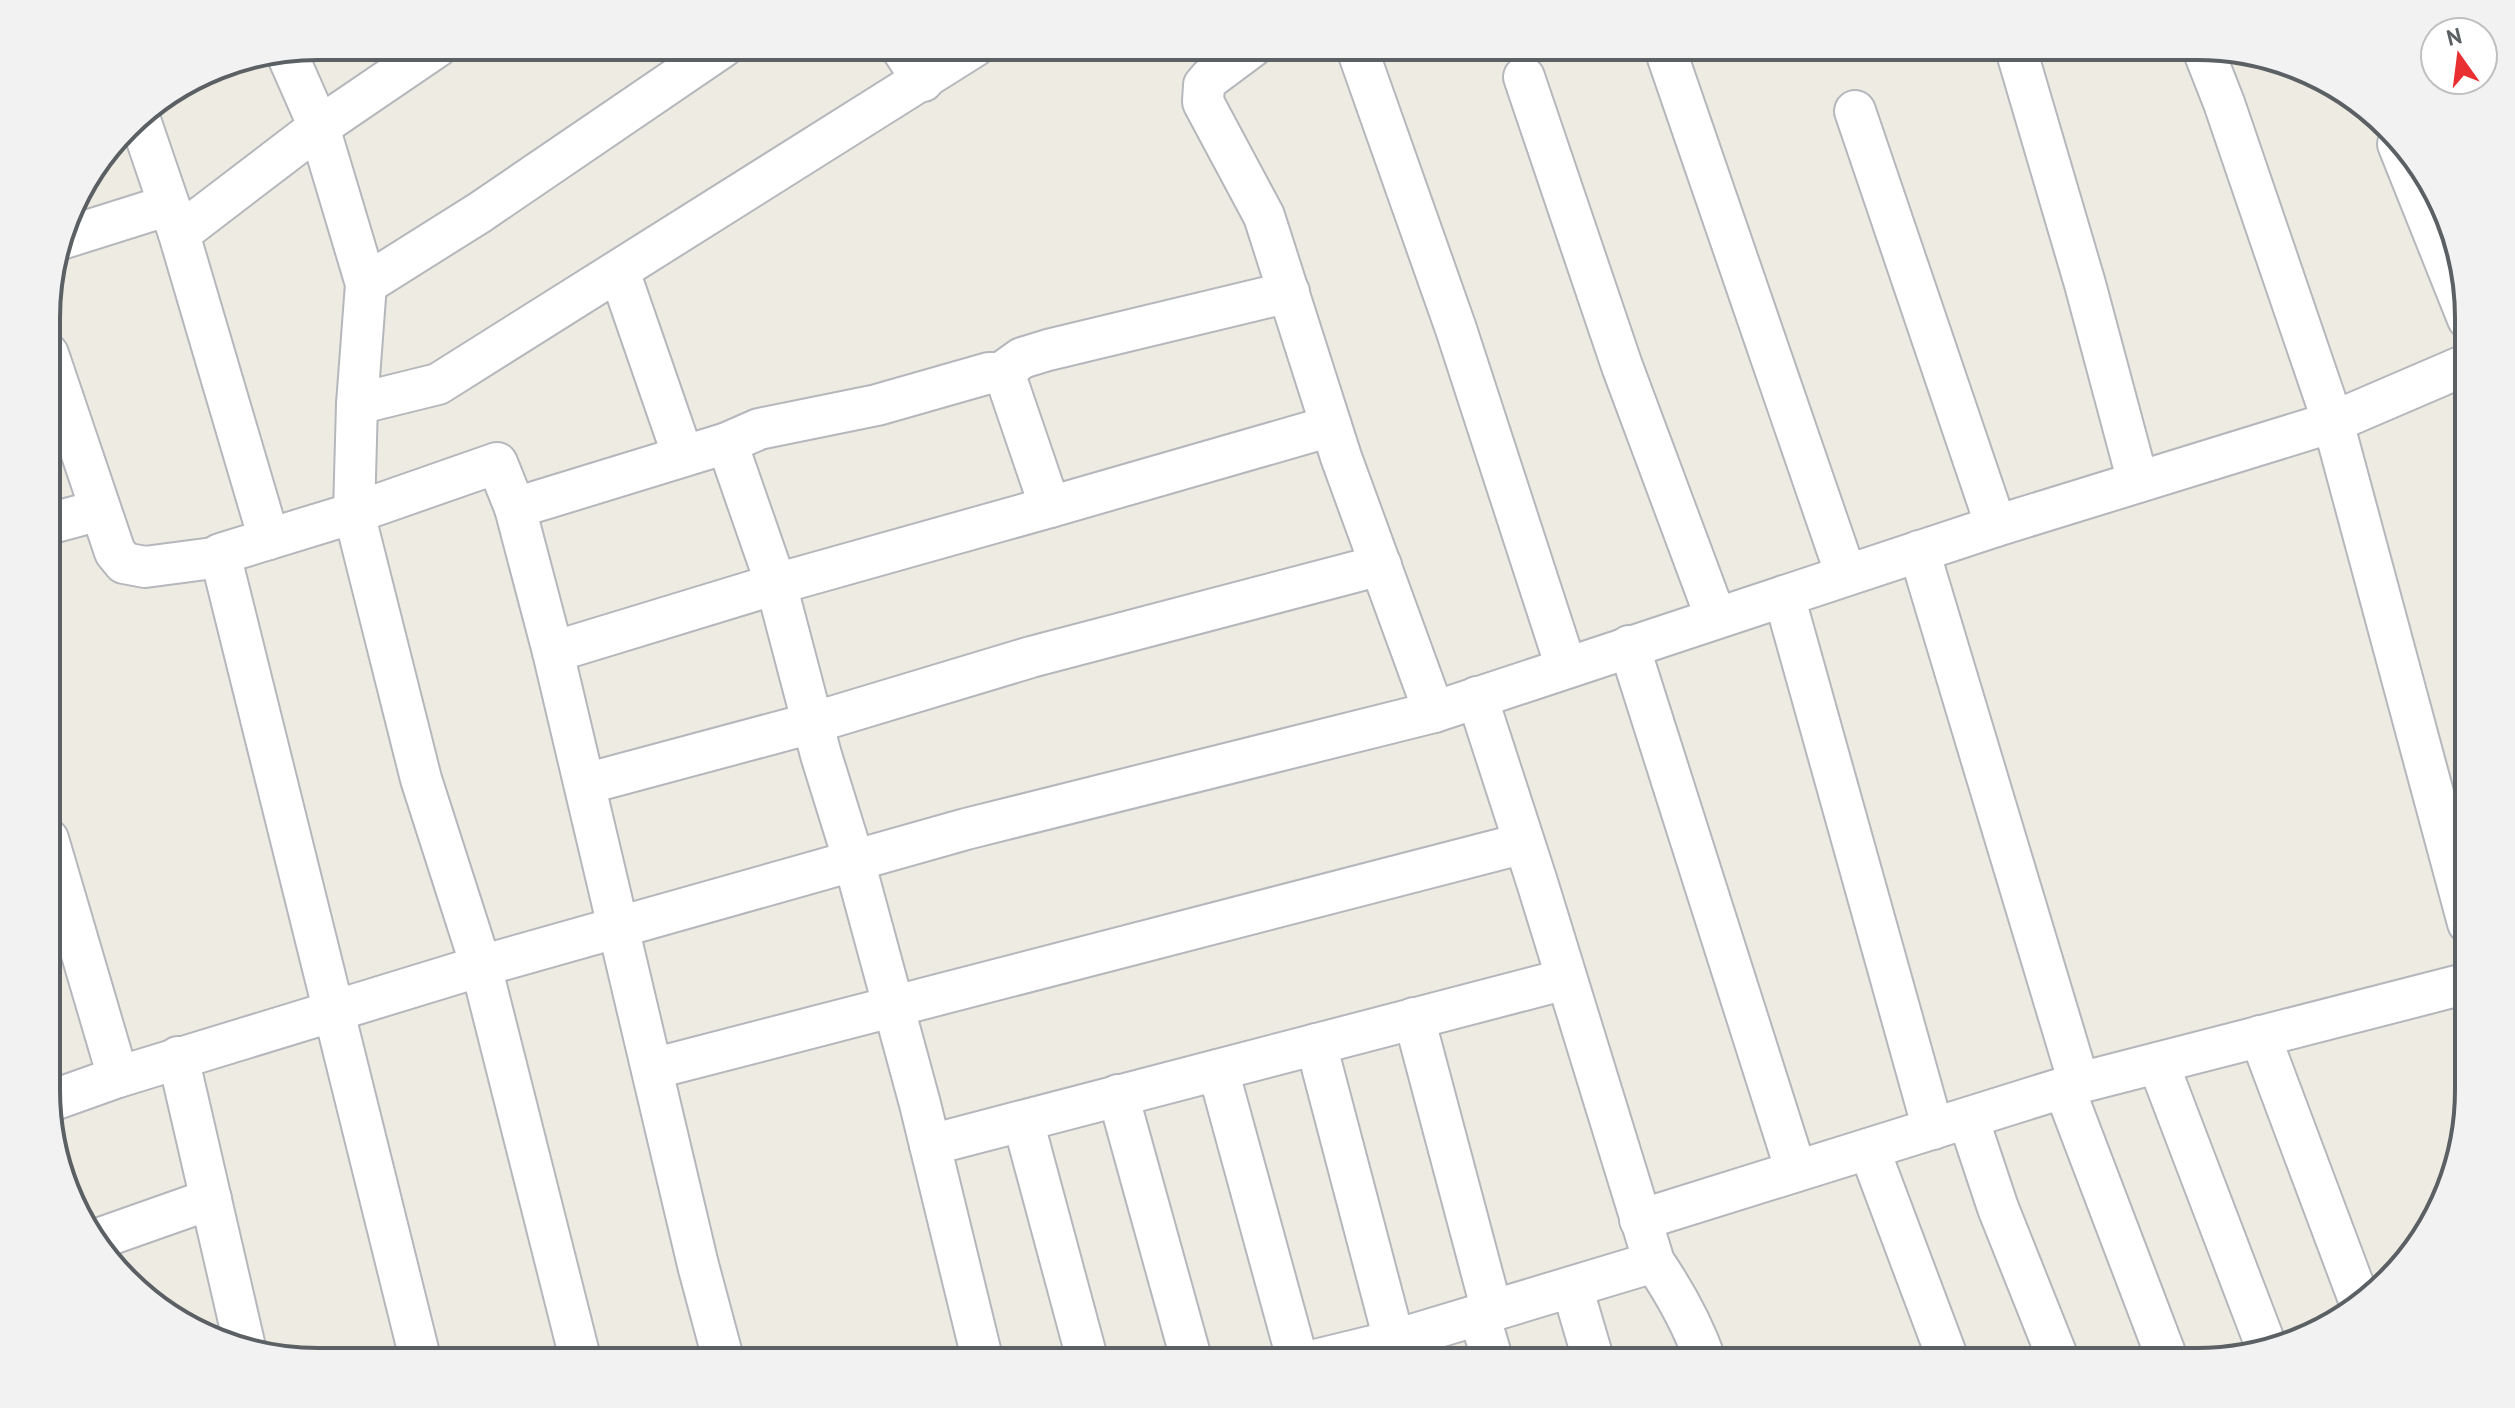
<svg xmlns="http://www.w3.org/2000/svg" width="2515" height="1408" font-family="'PT Sans',sans-serif">
  <style>
    .lines { fill: none; stroke-linecap: round; stroke-linejoin: round }
    .minor-casing { stroke: #b4b7bb; stroke-width: 44 }
    .minor { stroke: #fff; stroke-width: 40 }
    .rim { fill: none; stroke: #5b6064; stroke-width: 4 }
  </style>
  <rect width="100%" height="100%" fill="#eeebe3"/>
  <g class="lines">
    <!-- minor casing -->
    <g class="minor-casing">
      <g id="minor">
        <path d="M900,46l23,35"/>
        <path d="M1253,46l-43,32 -6,7 -1,17 61,114 77,241 93,255"/>
        <path d="M1356,46l100,283 110,338"/>
        <path d="M1664,46l182,529"/>
        <path d="M2015,46l70,238 53,198"/>
        <path d="M2202,47l22,56 109,319 135,501"/>
        <path d="M286,52l33,75 119,-81"/>
        <path d="M1524,77l98,289 94,252"/>
        <path d="M1855,111l141,415"/>
        <path d="M138,114l41,120 140,-107 47,157 -9,120 -3,109 -134,41 201,808"/>
        <path d="M2398,144l70,175"/>
        <path d="M179,234l90,305"/>
        <path d="M61,239l108,-34"/>
        <path d="M619,271l64,185"/>
        <path d="M366,284l113,-71 245,-167"/>
        <path d="M48,354l67,198 9,11 21,4 76,-10"/>
        <path d="M1001,373l21,-15 26,-8 241,-58"/>
        <path d="M357,404l81,-20 537,-338"/>
        <path d="M515,508l38,144"/>
        <path d="M48,524l52,-14"/>
        <path d="M1919,551l160,532"/>
        <path d="M1784,596l149,533"/>
        <path d="M1629,646l167,525"/>
        <path d="M1477,697l60,185 117,380c22,32 39,63 52,100"/>
        <path d="M585,784l227,-61 219,-66 350,-92"/>
        <path d="M48,839l70,238 363,-111 485,-137 468,-117 562,-186 337,-104 135,-58"/>
        <path d="M1414,1018l78,293"/>
        <path d="M2260,1036l99,264"/>
        <path d="M1316,1044l78,296"/>
        <path d="M178,1057l66,286"/>
        <path d="M2158,1063l108,283"/>
        <path d="M652,1069l872,-226"/>
        <path d="M1218,1070l80,292"/>
        <path d="M2064,1088l104,273"/>
        <path d="M1118,1095l74,267"/>
        <path d="M48,1102l70,-25"/>
        <path d="M1968,1118l30,90 61,153"/>
        <path d="M1023,1121l65,241"/>
        <path d="M930,1145l636,-166"/>
        <path d="M1869,1149l80,213"/>
        <path d="M1640,1220l439,-137 389,-100"/>
        <path d="M92,1241l119,-42"/>
        <path d="M1572,1287l22,75"/>
        <path d="M1479,1314l14,48"/>
        <path d="M581,1362l-100,-396 -60,-187 -67,-266 143,-50 18,45 212,-65"/>
        <path d="M724,1362l-26,-97 -145,-613 223,-68 274,-77"/>
        <path d="M983,1362l-63,-258 -66,-243 -33,-106 -45,-171 -49,-141 32,-14 118,-24 112,-32h12l6,8 43,126 281,-81"/>
        <path d="M1307,1362l78,-19 269,-81"/>
      </g>
    </g>
    <!-- minor -->
    <use href="#minor" class="minor"/>
  </g>
  <!-- crop -->
  <path d="M0 0H2515V1408H0ZM318 60H2197A258 258 0 0 1 2455 318V1090A258 258 0 0 1 2197 1348H318A258 258 0 0 1 60 1090V318A258 258 0 0 1 318 60Z" fill="#f2f2f3" fill-rule="evenodd"/>
  <path class="rim" d="M318 60H2197A258 258 0 0 1 2455 318V1090A258 258 0 0 1 2197 1348H318A258 258 0 0 1 60 1090V318A258 258 0 0 1 318 60Z"/>
  <!-- north arrow -->
  <g transform="translate(2459 56) rotate(346)"><circle r="38" fill="#ffffff" stroke="#bdbfc1" stroke-width="2"/>
  <path d="M0-6L14 30L0 20L-14 30Z" fill="#e92f31"/>
  <text y="-12" font-size="22" font-weight="bold" text-anchor="middle" fill="#5b6064">N</text>
  </g>
</svg>
